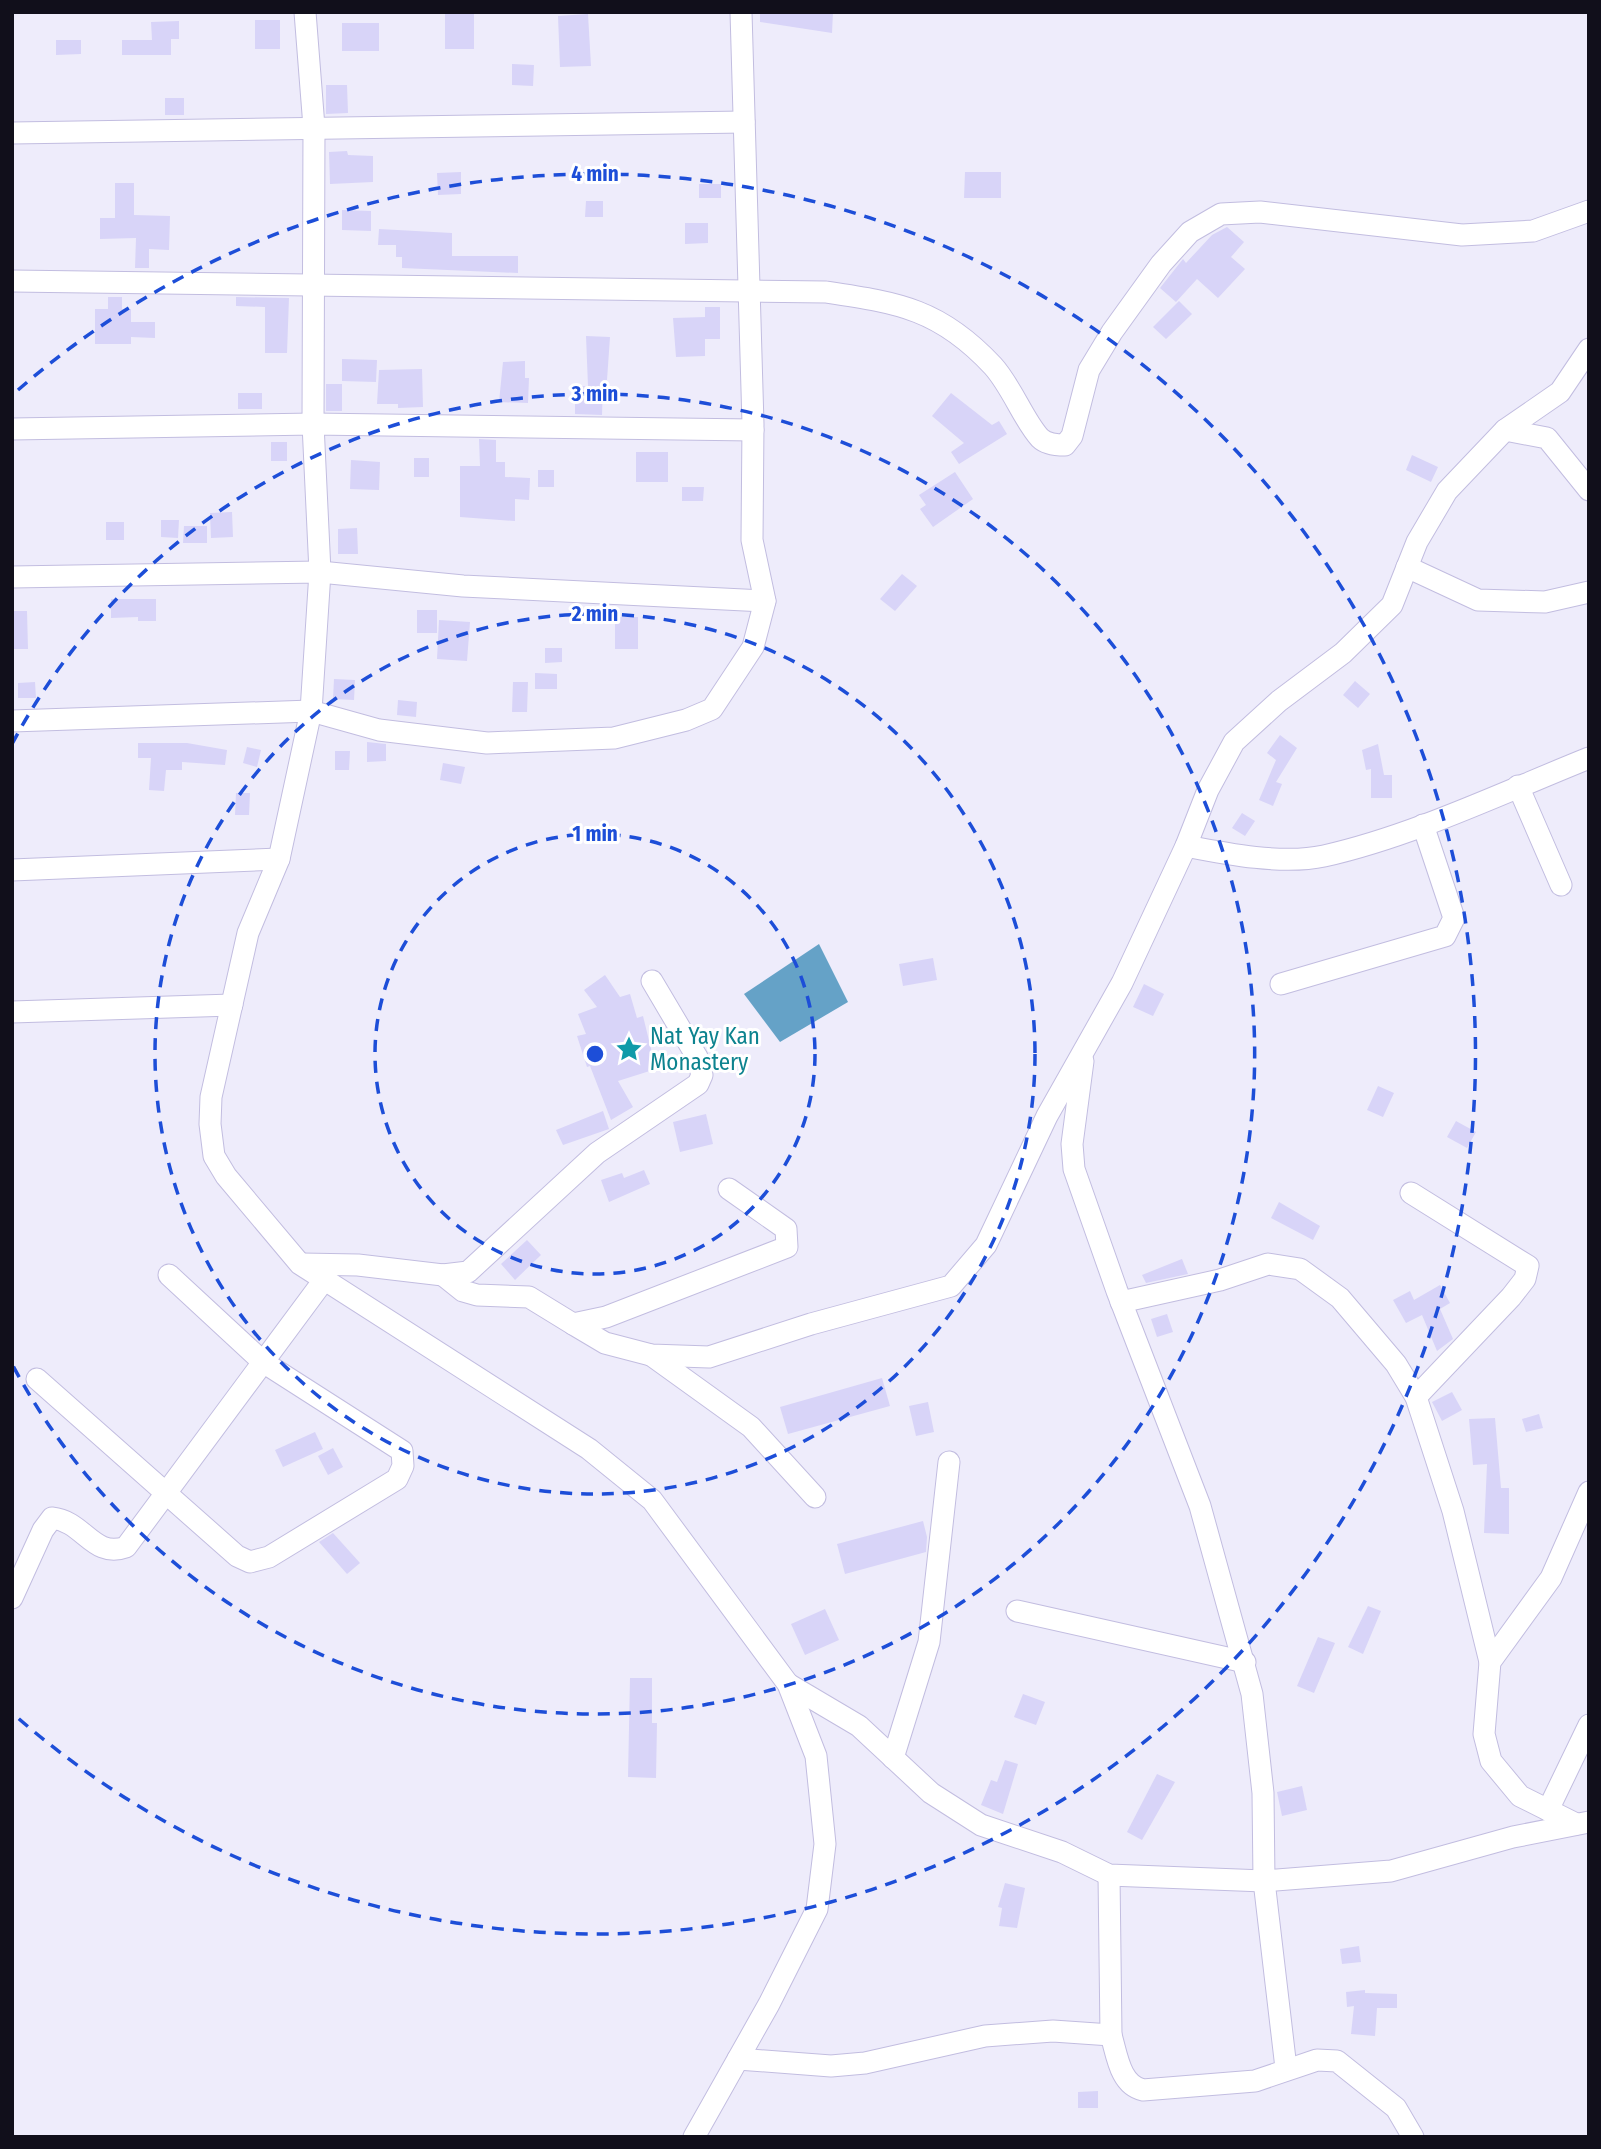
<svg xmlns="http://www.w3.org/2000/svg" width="1601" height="2149" font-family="'Fira Sans Condensed',sans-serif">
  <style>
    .water { fill: #65a2c7 }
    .building { fill: #d8d4f8 }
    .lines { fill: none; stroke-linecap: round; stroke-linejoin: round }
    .minor-casing { stroke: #c2bde0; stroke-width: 23 }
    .minor { stroke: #fff; stroke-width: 21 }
    .ring { fill: none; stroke: #1d4ed8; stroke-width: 3.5; stroke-dasharray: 12 9 }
    .labels { text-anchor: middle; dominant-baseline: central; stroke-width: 6; stroke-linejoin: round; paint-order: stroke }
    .culture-label { font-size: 23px; fill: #0d838f; stroke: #fff; text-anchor: start }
    .centre { fill: #1d4ed8; stroke: #fff; stroke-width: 3.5 }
    .ring-label { font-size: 21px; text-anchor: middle; font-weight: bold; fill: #1d4ed8; stroke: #fff; stroke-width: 6; stroke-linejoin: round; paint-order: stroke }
  </style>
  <rect width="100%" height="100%" fill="#eeecfb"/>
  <!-- water -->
  <path class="water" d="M819,944l29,58 -68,40 -36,-48z"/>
  <!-- building -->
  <g class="building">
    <rect x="445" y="12" width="29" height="37"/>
    <path d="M760,12h73l-1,21 -72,-11z"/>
    <path d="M588,14l3,52 -31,1 -2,-51z"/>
    <rect x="255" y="20" width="25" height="29"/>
    <path d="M179,21v18h-8v16h-49v-15h30l-1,-18z"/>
    <rect x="342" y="23" width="37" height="28"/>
    <path d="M56,40h25v14l-25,1z"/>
    <path d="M512,64l22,1 -1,21 -21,-1z"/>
    <path d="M326,85h21l1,28 -22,1z"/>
    <rect x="165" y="98" width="19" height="17"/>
    <path d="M347,151l1,4 25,1v26l-43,2 -1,-32z"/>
    <path d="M461,172v22l-23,1 -1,-22z"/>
    <path d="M965,172h36v26h-37z"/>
    <path d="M115,183h19v32l36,1 -1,34 -20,-1v19h-14l1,-30 -36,1v-21h15z"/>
    <rect x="699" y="184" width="22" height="14"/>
    <path d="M586,201h17v16h-18z"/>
    <path d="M342,210l29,1v20l-29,-1z"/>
    <path d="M685,223h23v20l-23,1z"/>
    <path d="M1227,227l17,15 -13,15 14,12 -27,29 -21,-19 -21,23 -16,-14 23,-29 3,4 26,-28z"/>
    <path d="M379,229l73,4v23h66v17l-116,-5v-11h-6v-12h-18z"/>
    <path d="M108,297h14v12h9v13h24v16l-24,-1v7h-36v-35h13z"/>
    <path d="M236,297l53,1 -2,55h-22v-46l-29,-1z"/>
    <path d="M1179,301l13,13 -26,25 -13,-12z"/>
    <path d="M705,307h15v32h-15v17l-29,1 -3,-39 32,-1z"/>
    <path d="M586,336l24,1 -3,43h-4l-1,35 -27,-1v-28h13z"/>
    <path d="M342,359l35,1 -1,22 -34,-1z"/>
    <path d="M525,361v17h4l-1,25 -29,-1 4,-40z"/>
    <path d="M422,369l1,38 -25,1v-4h-21l2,-34z"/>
    <rect x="326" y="384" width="16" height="27"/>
    <rect x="238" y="393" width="24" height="16"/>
    <path d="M951,393l41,32 7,-4 8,13 -48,30 -8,-12 13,-9 -32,-27z"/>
    <path d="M479,439l17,1v22h9v15l25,1 -1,22 -14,-1v22l-55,-4v-51h20z"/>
    <rect x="271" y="442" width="16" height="19"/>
    <rect x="636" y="452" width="32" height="30"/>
    <path d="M1412,455l26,12 -7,15 -25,-12z"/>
    <rect x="414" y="458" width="15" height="19"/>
    <path d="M351,460l29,2 -1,28 -29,-1z"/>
    <rect x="538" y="470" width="16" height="17"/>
    <path d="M955,472l18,27 -40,28 -13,-18 6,-4 -7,-10z"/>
    <path d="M682,487h22l-1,14h-21z"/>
    <path d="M232,512l1,25 -22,1 -1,-25z"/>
    <path d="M161,520h18l-1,18 -17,-1z"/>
    <rect x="106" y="522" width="18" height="18"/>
    <path d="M184,526h23v17h-24z"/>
    <path d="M357,528l1,26h-20v-25z"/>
    <path d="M902,574l15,12 -22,25 -15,-12z"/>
    <path d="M111,599h45v22h-18v-4l-27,1z"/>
    <rect x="417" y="610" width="20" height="23"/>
    <path d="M12,611h15l1,38h-16z"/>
    <rect x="615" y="617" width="23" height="32"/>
    <path d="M439,620l31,2 -3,39 -30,-2z"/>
    <path d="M545,648h17v14l-17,1z"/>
    <path d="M535,673l22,1v15h-22z"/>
    <path d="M334,679l21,1 -1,20 -21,-1z"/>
    <path d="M1355,681l15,13 -12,14 -15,-13z"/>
    <path d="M35,682l1,16h-18v-15z"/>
    <path d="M513,682h15l-1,30h-15z"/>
    <path d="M398,700l19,2 -1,15 -19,-2z"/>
    <path d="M1280,735l17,13 -21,34 6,2 -9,22 -14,-6 17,-40 -9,-7z"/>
    <path d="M367,742l19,2v17l-19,1z"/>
    <path d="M138,743h49l40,7 -2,15 -43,-3v8h-16l-2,21 -15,-1 2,-32h-13z"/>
    <path d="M1378,744l6,31h8v23h-21v-29l-5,1 -4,-20z"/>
    <path d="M247,747l14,3 -4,17 -14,-4z"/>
    <path d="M335,751h15l-1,19h-14z"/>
    <path d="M443,763l22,4 -4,17 -21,-4z"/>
    <path d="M236,793h14l-1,22h-14z"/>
    <path d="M1242,813l13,8 -10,15 -13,-8z"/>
    <path d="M933,958l4,22 -34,6 -4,-22z"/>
    <path d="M605,975l15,22 10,-3 7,24 6,-2 13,53 -38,12 15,26 -22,13 -21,-54 -3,1 -10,-31 9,-2 -8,-20 19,-7 -13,-17z"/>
    <path d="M1144,984l20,10 -11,22 -20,-9z"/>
    <path d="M1378,1086l16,7 -11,24 -16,-7z"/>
    <path d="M603,1111l6,18 -46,16 -7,-15z"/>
    <path d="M706,1114l7,30 -33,8 -7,-30z"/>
    <path d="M1456,1121l20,11 -9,16 -20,-11z"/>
    <path d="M644,1170l6,14 -41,18 -8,-22 21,-7 2,5z"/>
    <path d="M1279,1202l41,24 -7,14 -42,-22z"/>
    <path d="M527,1240l14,15 -26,25 -14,-16z"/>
    <path d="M1182,1259l6,15 -42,9 -4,-8z"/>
    <path d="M1440,1285l10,18 -10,6 13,30 -16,12 -15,-36 -16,8 -13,-23 17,-9 4,9z"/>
    <path d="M1167,1314l6,18 -16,5 -6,-18z"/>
    <path d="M882,1378l8,28 -102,28 -8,-27z"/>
    <path d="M1452,1392l10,18 -20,11 -10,-19z"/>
    <path d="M928,1402l6,30 -18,4 -7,-30z"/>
    <path d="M1539,1414l4,14 -17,4 -4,-13z"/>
    <path d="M1495,1418l6,70h8v46l-25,-1 3,-69 -14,1 -4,-46z"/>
    <path d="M315,1432l8,17 -40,18 -8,-17z"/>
    <path d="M333,1448l10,19 -15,8 -10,-19z"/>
    <path d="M923,1521l4,16 -1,15 -81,22 -8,-30z"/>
    <path d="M333,1533l27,30 -13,11 -28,-32z"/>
    <path d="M1368,1606l13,5 -18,43 -15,-7z"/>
    <path d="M825,1609l14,31 -34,15 -14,-31z"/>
    <path d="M1318,1637l17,6 -21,50 -17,-7z"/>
    <path d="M630,1678h22v45h5l-1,55 -28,-1z"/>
    <path d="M1023,1694l22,8 -9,23 -22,-8z"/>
    <path d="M1005,1760l13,4 -15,50 -22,-9 10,-25 6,2z"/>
    <path d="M1157,1774l18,8 -33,58 -15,-8z"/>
    <path d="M1302,1786l5,24 -25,6 -5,-24z"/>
    <path d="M1005,1883l20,5 -8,40 -18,-2 3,-18 -4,-1z"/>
    <path d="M1359,1946l2,16 -19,2 -2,-15z"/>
    <path d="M1365,1990v3l32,1v14h-20l-2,28 -24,-2 3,-28 -7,1 -1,-15z"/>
    <path d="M1098,2091v17h-20v-16z"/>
  </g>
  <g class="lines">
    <!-- minor casing -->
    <g class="minor-casing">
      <g id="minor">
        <path d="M305,12l9,115 -1,297 7,148 -9,139 -32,148 -31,74 -37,164 -1,27 4,32 12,20 74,88 289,185 63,51 136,184 28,72 9,88 -8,65 -48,95 -75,133"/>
        <path d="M12,133l732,-11"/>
        <path d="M12,281l814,11c73,11 114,17 167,74 19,21 31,55 47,72 6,6 17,7 25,7l7,-9 17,-66 23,-38 49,-68 29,-32 31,-18 39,-2 202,23 71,-4 56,-20"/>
        <path d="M12,429l301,-5 440,6"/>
        <path d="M1505,430l42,8 42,52"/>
        <path d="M1407,567l71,33 67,2 44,-10"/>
        <path d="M12,577l308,-5 143,14 302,15"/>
        <path d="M12,721l299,-10 68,19 108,13 127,-5 72,-18 26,-11 41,-62 12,-46 -13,-61 1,-116 -12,-412"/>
        <path d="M1518,786l43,99"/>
        <path d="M1186,846c41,8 97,19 138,10 89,-20 180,-64 265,-98"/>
        <path d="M12,870l267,-11"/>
        <path d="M1281,984l164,-48 9,-18 -31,-93"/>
        <path d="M12,1012l220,-7"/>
        <path d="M1083,1061l-11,83 2,25 43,122 83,215 52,188 11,99 1,88 22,187"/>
        <path d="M1411,1193l117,73 -3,13 -14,18 -95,100"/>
        <path d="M302,1264l56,1 85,10 25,-3 129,-119 101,-69 4,-9 -5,-18 -45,-76"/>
        <path d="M443,1275l20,16 14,4 52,2 44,27 33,-7 181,-70 -1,-18 -57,-40"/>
        <path d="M1121,1302l99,-22 48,-16 32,5 40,29 56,66 20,33 37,114 37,151"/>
        <path d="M573,1324l32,19 46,12 58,2 102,-33 140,-38 35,-41 61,-129 75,-133 64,-137 22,-56 26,-48 45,-41 64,-48 49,-48 25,-63 30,-51 58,-61 55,-38 29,-43"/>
        <path d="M651,1355l100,72 64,70"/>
        <path d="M37,1379l200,177 13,6 19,-5 128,-78 6,-13 -1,-15 -139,-89 -94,-87"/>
        <path d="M12,1598l31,-68 9,-12c32,3 41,41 74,29l198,-267"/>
        <path d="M1017,1611l228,51"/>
        <path d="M788,1684l71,42 72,67 50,32 81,27 47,23 155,6 127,-10 122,-34 76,-15"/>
        <path d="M893,1758l36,-116 20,-180"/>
        <path d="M1548,1810l41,-85"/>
        <path d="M1576,1824l-56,-28 -29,-35 -7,-27 6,-72 61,-84 38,-86"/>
        <path d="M1109,1875l2,160"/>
        <path d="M738,2059l93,7 34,-3 120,-27 68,-5 58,4c6,20 9,50 32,55l112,-9 62,-21 20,1 59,47 17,29"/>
      </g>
    </g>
    <!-- minor -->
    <use href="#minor" class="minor"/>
  </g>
  <!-- distance rings -->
  <g class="ring">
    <circle cx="595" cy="1054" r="220"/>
    <circle cx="595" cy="1054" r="440"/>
    <path d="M12 744A660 660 0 1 1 12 1364"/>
    <path d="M18 390A880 880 0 1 1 18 1718"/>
  </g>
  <!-- icons -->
  <defs>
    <g id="sight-bare" transform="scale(2.1)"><path d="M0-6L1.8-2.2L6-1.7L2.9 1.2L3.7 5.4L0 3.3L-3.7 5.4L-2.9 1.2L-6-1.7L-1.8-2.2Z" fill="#0f9aa8" stroke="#fff" stroke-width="2.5" paint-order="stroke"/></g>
  </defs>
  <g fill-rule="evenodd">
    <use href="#sight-bare" x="629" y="1049"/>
  </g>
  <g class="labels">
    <!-- culture labels -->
    <g class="culture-label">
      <text x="650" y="1036">Nat Yay Kan<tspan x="650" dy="26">Monastery</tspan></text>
    </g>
  </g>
  <circle cx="595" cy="1054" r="10" class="centre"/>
  <g class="ring-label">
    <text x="595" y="181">4 min</text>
    <text x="595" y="401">3 min</text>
    <text x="595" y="621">2 min</text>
    <text x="595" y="841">1 min</text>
  </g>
  <!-- border -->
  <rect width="1601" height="2149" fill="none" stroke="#110f1b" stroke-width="28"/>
</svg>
